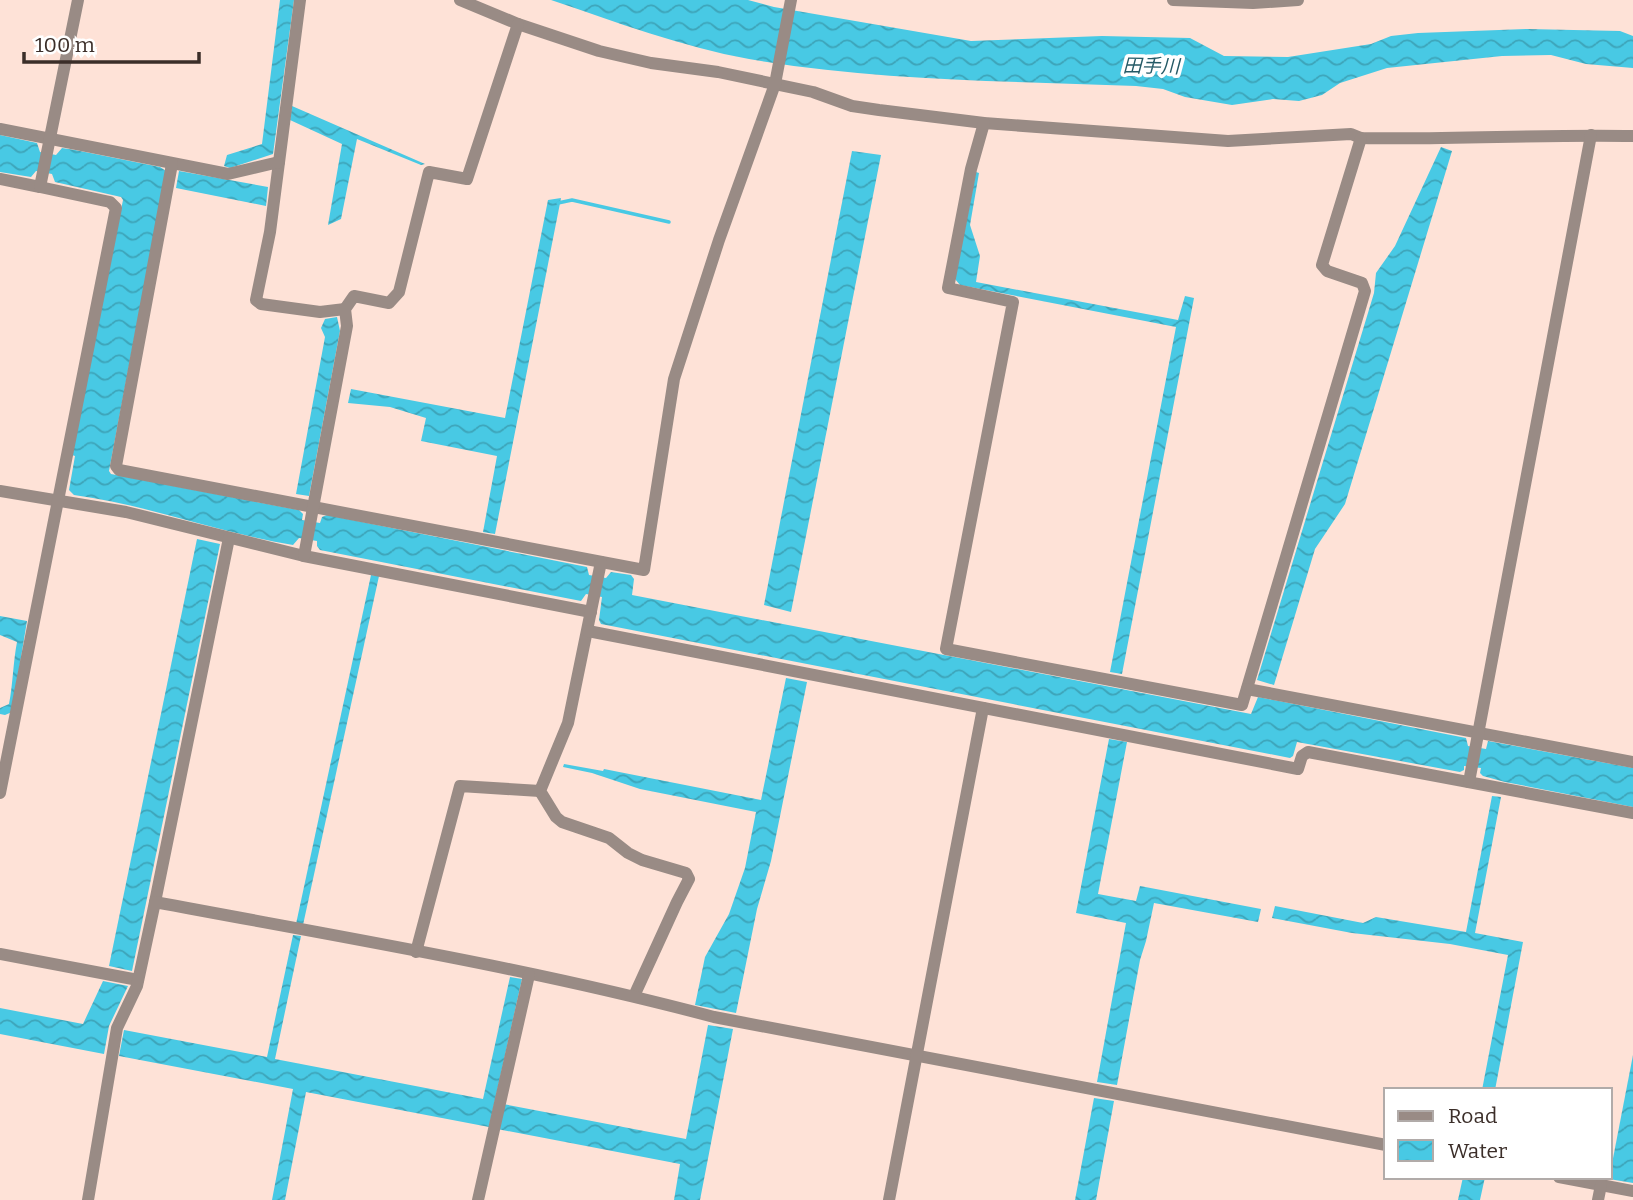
<svg xmlns="http://www.w3.org/2000/svg" width="1633" height="1200" font-family="Bitter,'Noto Sans JP',serif">
  <style>
    .water { fill: url(#water-waves) }
    .lines { fill: none; stroke-linecap: round; stroke-linejoin: round }
    .stream { stroke: #48c9e4; stroke-width: 3.5 }
    .street { stroke: #998b85; stroke-width: 12 }
    .labels { text-anchor: middle; dominant-baseline: central; stroke-width: 7; stroke-linejoin: round; paint-order: stroke }
    .water-label { font-size: 19px; font-style: italic; fill: #255a66; stroke: #fff }
  </style>
  <defs>
    <pattern id="water-waves" width="16" height="10" patternUnits="userSpaceOnUse" patternTransform="scale(1.75)"><rect width="16" height="10" fill="#48c9e4"/><path d="M0 5q4-4 8 0t8 0" fill="none" stroke="#3da4b9"/></pattern>
  </defs>
  <rect width="100%" height="100%" fill="#fee2d7"/>
  <!-- water -->
  <g class="water">
    <path d="M280,0h14l-21,154 -43,14 -6,-2 3,-11 35,-11z"/>
    <path d="M551,0h197l26,7 197,34 131,-5 88,2 34,18 64,1 83,-13 20,-8 27,-3 109,-4 93,2 13,5v32l-47,-4 -35,-9 -49,1 -115,12 -47,15 -18,12 -23,6 -26,-2 -41,6 -47,-8 -22,-8 -27,-3c-128,-5 -259,-5 -387,-27 -67,-12 -133,-37 -198,-59z"/>
    <path d="M292,106l133,58 -4,1 -64,-26 -16,80 -13,6 14,-81 -52,-24z"/>
    <path d="M0,135l37,8 3,9 16,3 6,-7 13,2 85,17 6,4 -57,300 2,3 188,36 4,4 -1,6 18,3 2,-6 5,-2 260,52 2,8 17,3 5,-6 20,3 3,4 -2,16 619,119 7,-17 208,41 2,8 18,3 2,-8 145,27v39l-128,-25 -22,-6 -3,-3 1,-5 -17,-2v4l-4,2 -163,-30 -4,14 -3,2 -689,-134 -2,-4 3,-23 -16,-3 -5,7 -261,-51 -3,-4v-5l-18,-3 -6,7c-74,-12 -144,-40 -219,-50l-5,-5 6,-34 -3,-1 51,-255 -2,-3 -66,-15 -3,-8 -16,-3 -5,6 -31,-5z"/>
    <path d="M1441,147l11,4 -107,353 -30,45 -41,136 -17,-5 117,-387 2,-20 19,-27z"/>
    <path d="M852,151l29,4 -90,457 -27,-7z"/>
    <path d="M179,171l89,16 -2,19 -90,-18z"/>
    <path d="M976,172l3,1 -9,52 10,31 -4,26 202,38 7,-24 9,2 -72,376 -12,-2 66,-345 -216,-42 -5,-6z"/>
    <path d="M561,198l-66,336 -12,-2 14,-76 -76,-15 5,-23 -36,-11 -42,-4 3,-14 154,29 43,-218z"/>
    <path d="M337,317l3,14 -31,165 -13,-2 29,-157 -4,-9 4,-9z"/>
    <path d="M197,539l23,5 -88,427 -23,-5z"/>
    <path d="M371,575l8,1 -76,349 -7,-1z"/>
    <path d="M0,616l27,5 -15,91 -7,3 -5,-1v-6l9,-4c4,-21 4,-41 8,-62l-17,-7z"/>
    <path d="M786,678l21,4 -36,179 -14,48 -21,104 -41,-8 10,-48 24,-43 16,-46 11,-56 -116,-23 -48,-16 -29,-6 1,-3 39,7 1,-2 157,31z"/>
    <path d="M1109,739l18,3 -29,152 38,7 4,-15 121,23 -3,13 -104,-19 -8,38 -6,19 -23,125 -20,-3 29,-159 -50,-10z"/>
    <path d="M1492,796l9,1 -26,136 48,9 -28,148h-13l26,-135 -58,-11 -98,-11 -80,-15 3,-12 88,17 13,-6 90,15z"/>
    <path d="M293,935l8,1 -26,123 208,40 27,-122 12,2 -33,148 -183,-35 -21,108h-13l21,-111 -174,-33 5,-26 143,27z"/>
    <path d="M103,981l25,5 -19,40 -5,28 -104,-20v-26l83,16z"/>
    <path d="M708,1025l25,4 -33,171h-26l6,-36 -183,-35 6,-25 183,35z"/>
    <path d="M1633,1055v128l-24,-4z"/>
    <path d="M1094,1098l20,3 -18,99h-21z"/>
    <path d="M1463,1177h22l-5,23h-22z"/>
  </g>
  <g class="lines">
    <!-- stream -->
    <path class="stream" d="M558,203l14,-3 97,22"/>
    <!-- street -->
    <g class="street">
      <path d="M300,0l-30,232 -14,68 5,4 59,8 25,-3"/>
      <path d="M460,0l58,24 81,27 52,12 67,9 95,20 39,14 27,4 105,13 244,18 123,-7 10,4c91,2 181,-4 272,-2"/>
      <path d="M1173,0l80,3 45,-3"/>
      <path d="M984,123l-13,46 -23,119 65,14 -67,347 296,56 123,-414 -3,-8 -35,-12 -5,-6 39,-127"/>
      <path d="M0,129l228,45 51,-12"/>
      <path d="M172,164l-56,302 3,4 525,100 30,-191 45,-139 56,-156 16,-84"/>
      <path d="M0,179l40,8"/>
      <path d="M0,491l126,21 178,44 287,56"/>
      <path d="M304,556l43,-230 -2,-17 9,-13 35,7 10,-11 30,-120 38,7 51,-155"/>
      <path d="M601,562l-33,161 -28,68 16,26 6,5 47,16 19,15 14,7 44,13 3,6 -12,23 -43,94"/>
      <path d="M588,631l710,138 4,-13 6,-4 325,61"/>
      <path d="M1247,689l386,73"/>
      <path d="M1469,782l122,-647"/>
      <path d="M0,793l116,-585 -6,-6 -70,-15 38,-187"/>
      <path d="M155,902l74,-364"/>
      <path d="M416,952l44,-166 80,5"/>
      <path d="M0,954l138,26"/>
      <path d="M1559,1177l74,14"/>
      <path d="M88,1200l29,-172 20,-42 18,-84c186,35 375,66 559,115l672,128"/>
      <path d="M478,1200l51,-225"/>
      <path d="M889,1200l94,-492"/>
      <path d="M1598,1200l3,-15"/>
    </g>
  </g>
  <g class="labels">
    <!-- water labels -->
    <g class="water-label">
      <text transform="translate(1151 66) rotate(1)">田手川</text>
    </g>
  </g>
  <!-- legend -->
  <rect x="1384" y="1088" width="228" height="91" fill="#ffffff" stroke="#b1aba9" stroke-width="2"/>
  <rect x="1398" y="1111" width="35" height="10" fill="#998b85" stroke="#b1aba9" stroke-width="2"/>
  <text x="1448" y="1123" font-size="21" fill="#3b2e29">Road</text>
  <rect x="1398" y="1140" width="35" height="21" fill="url(#water-waves)" stroke="#b1aba9" stroke-width="2"/>
  <text x="1448" y="1158" font-size="21" fill="#3b2e29">Water</text>
  <!-- scale -->
  <path d="M24 52v10h175v-10" fill="none" stroke="#3b2e29" stroke-width="3.5"/>
  <text x="35" y="52" font-size="21" fill="#3b2e29" stroke="#ffffff" stroke-width="5" paint-order="stroke">100 m</text>
</svg>
